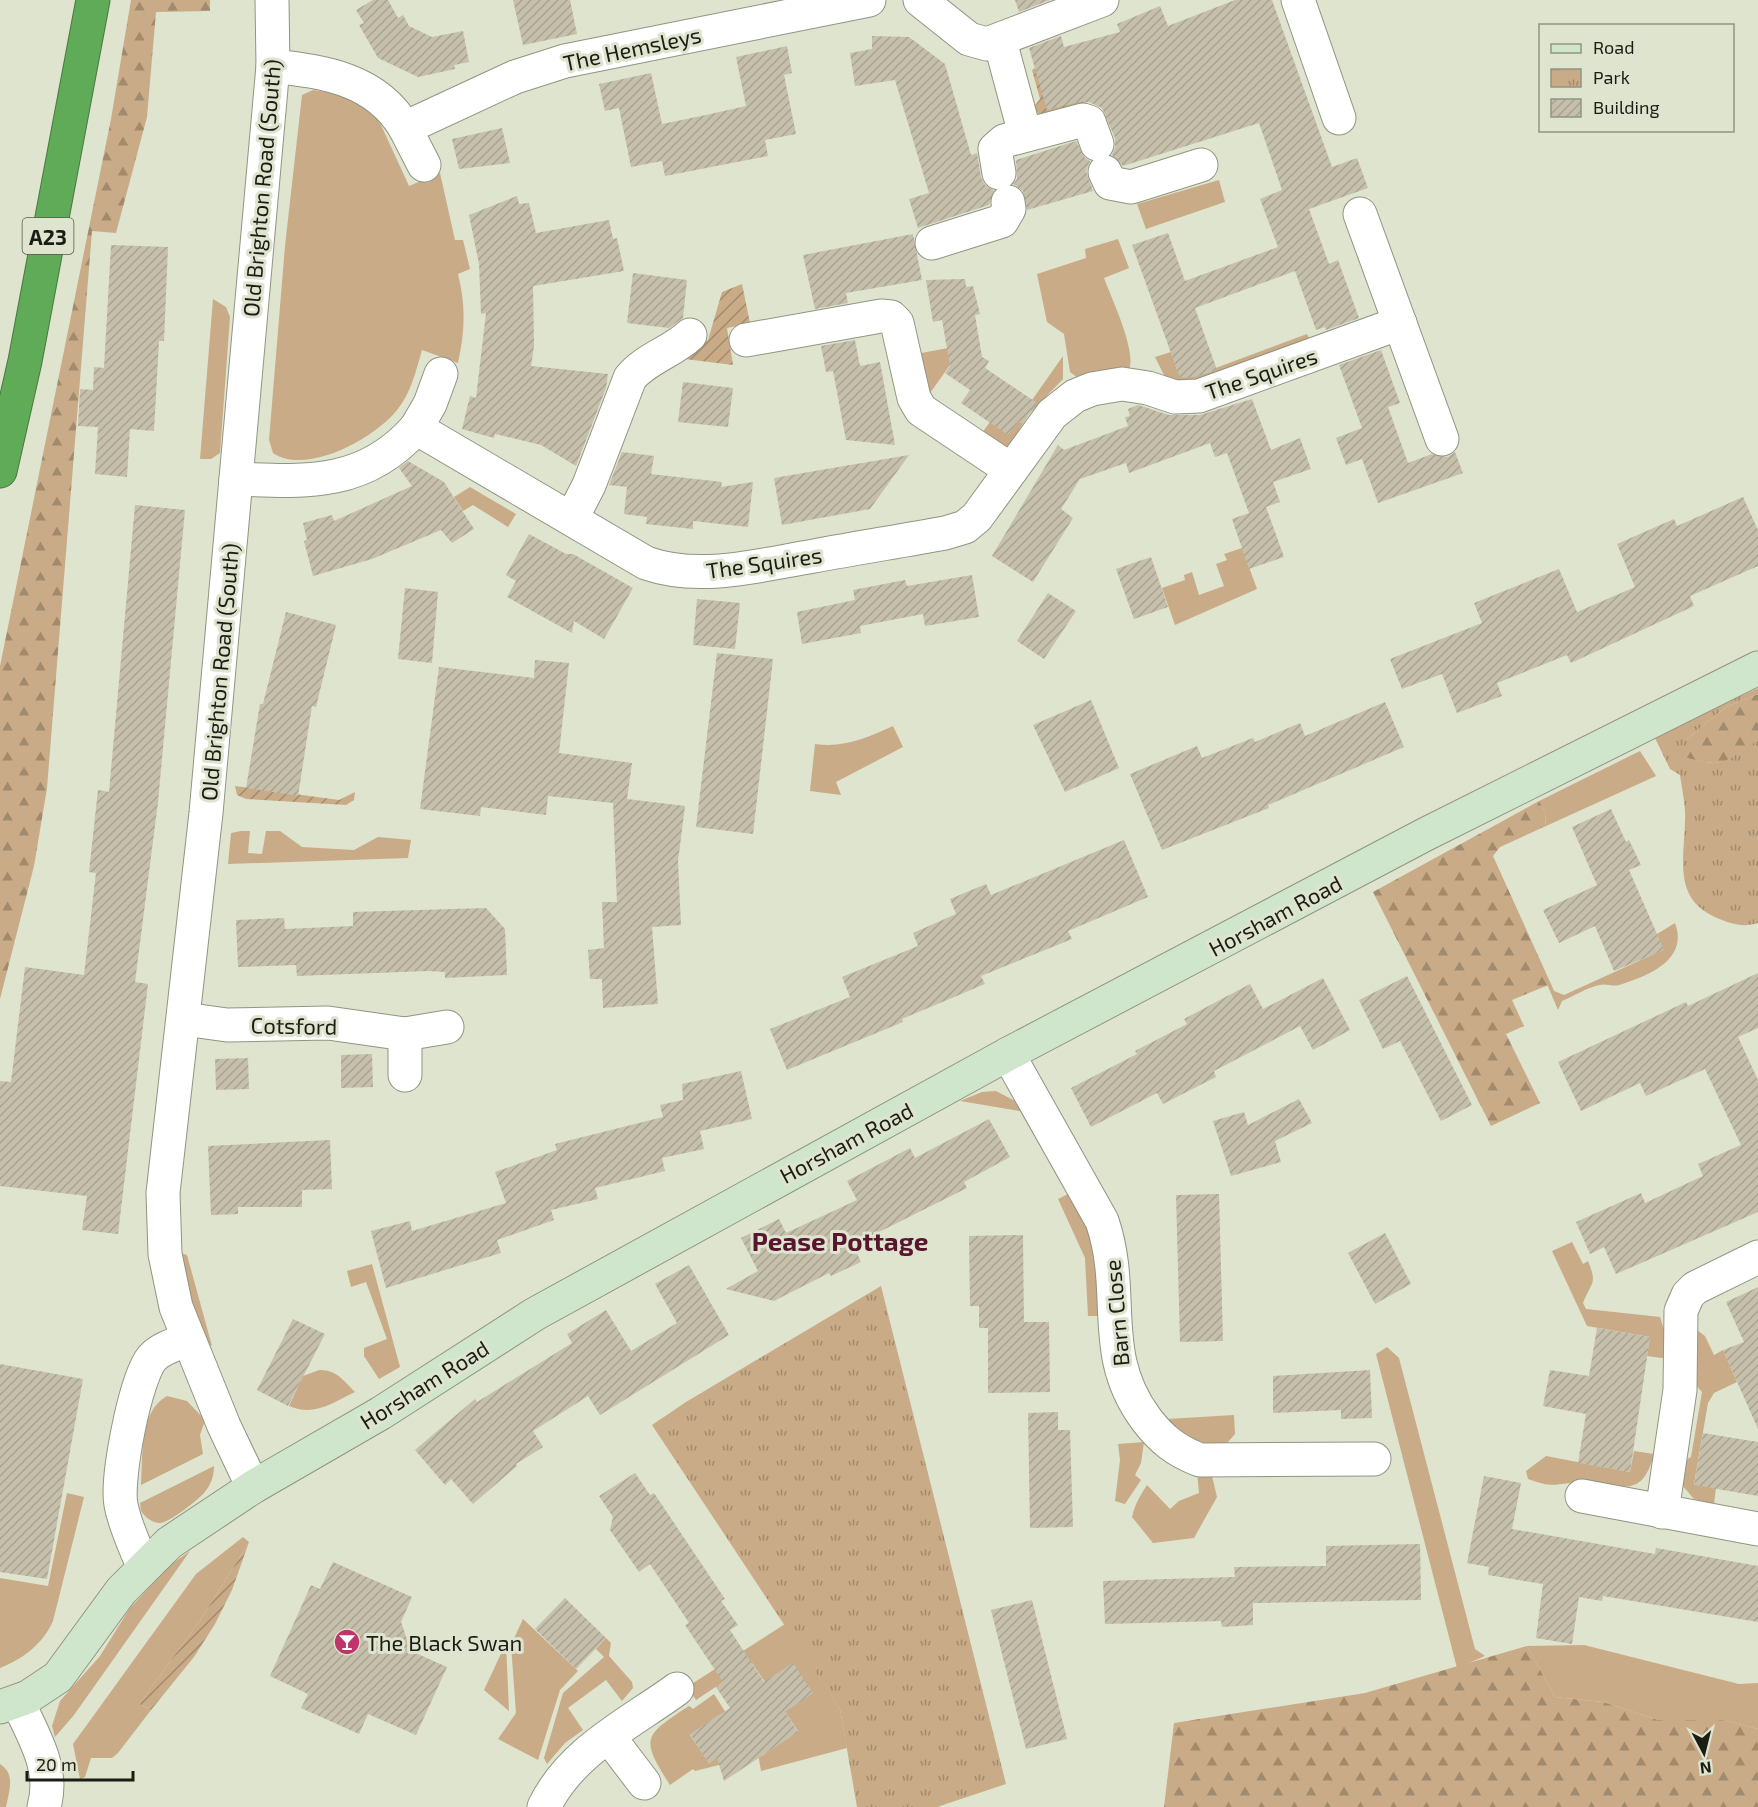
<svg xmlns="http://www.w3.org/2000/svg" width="1758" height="1807" font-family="'Exo 2',sans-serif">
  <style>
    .grass { fill: #c9ab87 }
    .forest { fill: url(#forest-firs) }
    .park { fill: url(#park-tufts) }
    .garden { fill: url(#garden-furrows) }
    .building { fill: url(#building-hatch) }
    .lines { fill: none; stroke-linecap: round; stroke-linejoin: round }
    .street-casing { stroke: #909581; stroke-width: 35 }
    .secondary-casing { stroke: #909581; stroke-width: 35 }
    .highway-casing { stroke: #487941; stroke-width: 35 }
    .street { stroke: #fff; stroke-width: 33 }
    .secondary { stroke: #cfe6cd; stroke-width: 33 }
    .highway { stroke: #60ab58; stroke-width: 33 }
    .labels { text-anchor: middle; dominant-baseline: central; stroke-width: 6; stroke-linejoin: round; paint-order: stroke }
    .shield { fill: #dfe4cf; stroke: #56594d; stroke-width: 1.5 }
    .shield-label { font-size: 21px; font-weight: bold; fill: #1b1d15 }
    .street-label { font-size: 22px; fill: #1b1d15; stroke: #dfe4cf }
    .poi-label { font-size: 22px; fill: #1b1d15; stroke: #dfe4cf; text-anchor: start }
    .quarter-label { font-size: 26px; font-weight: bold; fill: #58152f; stroke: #dfe4cf }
  </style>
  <defs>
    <pattern id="forest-firs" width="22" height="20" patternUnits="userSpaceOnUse" patternTransform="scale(1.5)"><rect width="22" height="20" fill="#c9ab87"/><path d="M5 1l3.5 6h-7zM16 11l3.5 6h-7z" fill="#a28b6d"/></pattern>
    <pattern id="park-tufts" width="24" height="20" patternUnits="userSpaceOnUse" patternTransform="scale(1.5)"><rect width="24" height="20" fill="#c9ab87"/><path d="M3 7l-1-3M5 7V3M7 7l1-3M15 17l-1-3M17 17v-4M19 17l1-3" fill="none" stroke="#a28b6d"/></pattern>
    <pattern id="garden-furrows" width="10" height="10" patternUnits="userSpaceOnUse" patternTransform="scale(1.5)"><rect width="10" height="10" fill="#c9ab87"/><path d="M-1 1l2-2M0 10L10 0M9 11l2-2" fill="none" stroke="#a28b6d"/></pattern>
    <pattern id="building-hatch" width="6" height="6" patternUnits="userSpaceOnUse" patternTransform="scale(1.5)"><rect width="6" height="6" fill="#c5bfab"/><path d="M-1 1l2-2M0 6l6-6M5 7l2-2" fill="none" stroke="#a9a492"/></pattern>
  </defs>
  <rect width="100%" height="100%" fill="#dfe4cf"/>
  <!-- grass -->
  <g class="grass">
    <path d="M335,85l35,23 11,17 28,61 31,-13 15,67h8l7,29 -12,5c8,32 7,57 0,89l-36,-13c-6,21 -11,43 -25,60 -22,28 -90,66 -124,43l-4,-13 16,-194 17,-151 11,-5 20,3z"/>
    <path d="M1219,180l6,22 -79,27 -9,-25z"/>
    <path d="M1118,239l11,29 -25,10c7,19 35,78 24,93l-50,7 -8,-6 -6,-38 -17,-12 -10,-48 49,-16 -1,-9z"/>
    <path d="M213,299l13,8 4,10 -10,136 -9,6h-11z"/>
    <path d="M1307,334l4,8 -118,43 -28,-8 -10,-20 16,-5 6,18 23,-8 5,10z"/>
    <path d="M964,345l-36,51 -12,-42z"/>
    <path d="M1063,356v23l-34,35 -25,39 -25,-16 11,-15 18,12z"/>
    <path d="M470,487l46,27 -8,13 -35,-22 -10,6 -9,-14z"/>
    <path d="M1242,548l15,41 -82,36 -13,-37 23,-8 -1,-5 8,-3 7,23 25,-9 -8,-22 11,-4 -3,-6z"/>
    <path d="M893,726l10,21 -67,35 5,13 -31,-4 5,-47c30,4 51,-6 78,-18z"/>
    <path d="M1640,751l16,25 -110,50 -1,-15 -6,-10z"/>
    <path d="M241,831h9l-2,22 14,1 4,-23h14l22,16 52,3 24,-13 33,3 -3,18 -180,6 3,-31z"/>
    <path d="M1675,923c14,37 -27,53 -56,62 -6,2 -13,-2 -19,0 -12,2 -26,11 -38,16l-4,9 -11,-26h4l3,7 10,4 99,-45 -6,-16z"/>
    <path d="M996,1091l21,11 8,10 -65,-11 22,-9z"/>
    <path d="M1070,1193l21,38 12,85h-15l-3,-58 -27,-59z"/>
    <path d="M1572,1242l11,22 5,-3c10,24 3,21 -5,42l3,6 74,8 7,22 2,20 -22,-3 3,-19 -63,-11 -35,-75z"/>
    <path d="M180,1253l7,2 25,91c-24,-10 -28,-70 -32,-93z"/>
    <path d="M372,1264l28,103 -21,12 -15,-23v-8l23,-9 -21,-57 -15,5 -4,-16z"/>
    <path d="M1698,1331l7,5 9,19 9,-5 14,32 -23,11 -6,10 -14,81 22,4 -2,16 -20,-5 -13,-15v-21l10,-6 11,-65 -7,-8 -1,-50z"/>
    <path d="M1387,1347l12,11 76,291 10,7 -28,12 -81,-314z"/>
    <path d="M319,1370c17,-1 25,11 36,22 -23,11 -41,25 -66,14l14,-30z"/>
    <path d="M167,1396l20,5 18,19 -5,15 3,19 -62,31c2,-29 -2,-74 26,-89z"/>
    <path d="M1234,1415l1,19 -13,15c-23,-4 -38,-15 -55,-30z"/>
    <path d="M1144,1442l-3,21 -6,12 6,5 -16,24 -10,-3 5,-41 -2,-16z"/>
    <path d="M1634,1451l20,3c-13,49 -35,28 -70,28 -27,0 -27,8 -56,-3l-2,-8 20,-15 84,16z"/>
    <path d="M214,1466c0,10 -3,19 -10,27 -6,7 -35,30 -44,30 -8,0 -15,-6 -19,-12l-1,-8z"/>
    <path d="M1197,1471l14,1 6,25 -23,41 -41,5 -21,-26c3,-13 8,-21 15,-32l23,24 9,-8 20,-8z"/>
    <path d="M67,1493l17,4 -31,124c-10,23 -30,38 -53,47v-90l48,8z"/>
    <path d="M243,1537l6,5 -48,77 -62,85 12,6 -33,43 -6,5h-21l-6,19 -5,2 -7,-35 123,-170z"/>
    <path d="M190,1551l-116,164 -19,22 -3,-11 8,-25 40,-45 30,-48 40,-43z"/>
    <path d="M523,1619l55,52 -18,19 -22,70 -40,-21 18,-26 -5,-68z"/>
    <path d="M785,1624l55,85 7,39 -86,23 -4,-23 5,8 36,-25 -46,-68 -56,37 -9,-13z"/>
    <path d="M606,1638l5,5 -2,13 23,26 1,6 -11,13 -16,-21 -38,28 15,22 -18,13 -18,21 -3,-6 19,-65 41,-36 -8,-8z"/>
    <path d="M506,1643l3,68 -25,-21z"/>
    <path d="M1584,1645l155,39 19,-1v46l-35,-9h-65l-55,-18 -48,-5 -28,-51z"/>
    <path d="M714,1694l14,22 -9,-1 -29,20 19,28 31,-20 11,14 -56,14 -2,-2 -23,16c-30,-47 -27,-49 19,-79l4,3z"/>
    <path d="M0,1764c16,10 9,27 6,43h-6z"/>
  </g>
  <!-- forest -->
  <g class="forest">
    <path d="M131,0h79v11l-54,1 -9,105 -31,116 -24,-2 -45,557 -13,78 -34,133v-333l111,-547z"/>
    <path d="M1758,694v46c-31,21 -32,29 -71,18v-19l39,-32z"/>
    <path d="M1539,801l6,10 1,15 -46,21 -7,9 58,128 -39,16 12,26 -18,8 34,69 -49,23 -118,-234z"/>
    <path d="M1527,1646l28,51 48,5 55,18h65l35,9v78h-594l10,-84 191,-30z"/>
  </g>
  <!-- park -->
  <g class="park">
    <path d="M1758,688v6l-32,13 -39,32v19c39,11 40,2 71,-18v183c-13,4 -23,2 -36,-3 -50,-18 -38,-58 -37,-99 1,-15 -3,-31 -5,-46l-10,-6 -16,-33z"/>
    <path d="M881,1286l125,498 -69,23h-80l-17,-98 -188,-284 34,-23z"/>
  </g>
  <!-- garden -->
  <g class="garden">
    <path d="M1035,68l65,31 -61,15 -6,-6 7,-9 -8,-29z"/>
    <path d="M742,284l8,39 -23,5 6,37 -48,-6 23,-19 14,-48z"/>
    <path d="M235,786l104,14 16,-8 -1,8 -8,5 -100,-6 -9,-4z"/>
    <path d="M249,1542l-17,48 -17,34 -21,33 -43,53 -12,-6 62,-85z"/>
  </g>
  <!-- building -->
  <g class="building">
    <path d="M373,0h15l10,18 5,-3 6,11 23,11 31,-6 6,31 -15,3 1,4 -37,8 -40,-19 -19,-33 5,-2 -8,-13z"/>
    <path d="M513,0h57l7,34 -54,11z"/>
    <path d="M1015,0h35l-31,12z"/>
    <path d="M1235,0h37l60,167 25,-9 11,30 -59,21 20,55 9,-4 21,58 -33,12 -1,-3 -9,3 -21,-59 -100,37 22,62 -22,7 -15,1 -48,-133 36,-12 17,48 93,-34 -18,-48 22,-9 -23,-67 -136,43 -11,-11 3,-8v-9l-13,-30 -13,-6h-10l-32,8 -18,-62 32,-12 3,11 56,-15 -3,-8 43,-18 8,20z"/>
    <path d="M872,36l37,1 36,27 26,91 6,-2 4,24 4,8 9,6 -5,14 -71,23 -9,-29 20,-6 -34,-113 -40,6 -5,-33 22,-4z"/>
    <path d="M787,46l5,27 -8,2 12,59 -31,6 3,16 -103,20 -3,-15 -31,6 -12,-59 -14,3 -6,-27 52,-11 11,51 44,-9 40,-9 -10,-49z"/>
    <path d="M502,128l8,35 -51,6 -7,-30z"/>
    <path d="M1076,141l9,17 5,3 -4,10 7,20 -66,19 -4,-19 -10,-7 4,-5 -1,-19z"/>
    <path d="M517,196l2,8 10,-1 7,30 73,-13 4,19 4,-1 7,33 -91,15 1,60 -3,20 77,8 -2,14 -30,78 -35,-21 -46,-11 -1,4 -32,-9 8,-33 6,2 10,-85 -5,1 -2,-50 -10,-49z"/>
    <path d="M913,234l9,46 -76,13 2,10 -33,6 -12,-54z"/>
    <path d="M111,245l57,2 -4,94h-5l-5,90 -24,-2 -3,48 -32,-3 3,-47 -20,-1 2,-37 13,1 1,-23 10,1z"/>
    <path d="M633,273l54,7 -4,38 -14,10 -42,-5z"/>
    <path d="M965,279l1,8 7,-1 7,28 -5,1 7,42 7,4 -4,7 52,35 -15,21 -4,-3 -10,14 -47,-32 9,-13 -25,-17 5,-7 -8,-46 -9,2 -7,-42z"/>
    <path d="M855,340l5,26 20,-4 15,83 -49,-5 -13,-69 -7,1 -5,-26z"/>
    <path d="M1381,350l19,53 -12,4 20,56 24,-9 16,3 7,-5 8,21 -85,30 -16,-44 -16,6 -10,-27 26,-10 -23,-63z"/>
    <path d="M683,382l50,6 -5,39 -50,-5z"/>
    <path d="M1252,399l19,51 29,-12 11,31 -38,13 7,20 -14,5 18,50 -35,12 -17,-50 17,-6 -22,-60 -12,4 -5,-14 -81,30 -3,-10 -46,16 -19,30 12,9 -40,64 -41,-26 66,-111 6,5 64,-24 -3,-9 5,-1 -2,-7 10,-4 31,10h31z"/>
    <path d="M622,452l32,4 -3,18 71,8 -1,5 32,-5 -5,45 -55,-6v8l-47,-5 1,-7 -23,-3 3,-27 -18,-2z"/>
    <path d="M909,455l-39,54 -88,16 -8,-47z"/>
    <path d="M408,461l36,21 30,47 -22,14 -11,-13 -69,29 -59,17 -9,-35 3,-1 -4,-17 29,-8 2,6 78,-35 -13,-18z"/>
    <path d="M1743,497l15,33v36l-68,30 4,10 -123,57 -4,-8 -70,28 5,13 -45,17 -15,-39 -40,15 -12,-30 92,-36 -8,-20 85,-34 18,43 58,-25 -18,-43 57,-25 3,7z"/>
    <path d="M135,505l50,5 -27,292 -23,180 13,2 -30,250 -36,-4 5,-34 -87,-10v-105l11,1 14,-115 59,8 12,-102 -7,-1 9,-82 11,2z"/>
    <path d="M529,534l37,20h7l60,34 -29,51 -30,-18 -2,12 -65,-36 9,-16 -10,-6z"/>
    <path d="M1151,557l17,50 -34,12 -18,-50z"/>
    <path d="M972,575l7,42 -54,9 -2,-12 -63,12 1,7 -59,11 -5,-32 58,-12 -2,-10 52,-10 2,6z"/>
    <path d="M405,588l33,4 -6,71 -34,-4z"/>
    <path d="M1048,593l28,18 -32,48 -27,-18z"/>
    <path d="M697,599l43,4 -5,46 -42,-4z"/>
    <path d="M286,612l50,13 -20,82 -4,-1 -14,90 -52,-8 14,-84h3z"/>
    <path d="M717,653l56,6 -20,175 -57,-7z"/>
    <path d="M535,660l34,3 -10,90 73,10 -5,36 58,7 -7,55 3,64 -29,2 6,77 -55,4 -1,-29h-12l-2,-29 16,-2 -2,-46h15l-4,-99 -65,-7 -2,19 -65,-8 -1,9 -60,-7 19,-142 95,11z"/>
    <path d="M1091,700l28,68 -54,24 -32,-67z"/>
    <path d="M1385,702l19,45 -136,58 1,3 -107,42 -32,-76 67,-28 5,12 51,-20 2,4 45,-19 5,13z"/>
    <path d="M1611,809l15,33 3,-2 12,25 -12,5 35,80 -50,21 -19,-45 -36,17 -16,-33 54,-25 -25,-58z"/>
    <path d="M1124,840l24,57 -80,34 4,8 -91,37 4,8 -83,35 1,3 -116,48 -17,-41 80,-32 -8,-20 76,-31 -5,-13 43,-19 -6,-15 36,-15 5,11z"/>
    <path d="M486,908l19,21 2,46 -62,3v-6l-17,-1 -131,5 -1,-11 -58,2 -2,-47 48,-2 1,11 68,-3v-14z"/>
    <path d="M1758,973v55l-20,9 20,43v132l-142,62 -12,-27 -14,7 -14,-32 65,-29 4,10 58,-27 -5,-12 43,-19 -36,-76 -59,27 -6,-13 -59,28 -23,-49 128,-60 2,4z"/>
    <path d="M1407,976l65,129 -31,16 -41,-80 -17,8 -24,-49z"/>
    <path d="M1323,978l27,52 -37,20 -13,-24 -86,45 2,6 -53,27 -6,-11 -66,34 -20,-39 66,-34 -2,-3 52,-27 -3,-5 66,-35 13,25z"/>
    <path d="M372,1054l1,33 -32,1v-33z"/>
    <path d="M248,1058l1,31 -33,1 -1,-31z"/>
    <path d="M741,1071l11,48 -52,12 4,18 -42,9 3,13 -70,17 3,11 -47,11 3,10 -57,20 4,13 -115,35 -15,-57 39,-10 2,10 94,-28 -11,-31 62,-22 -2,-6 108,-27 -3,-12 23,-5 -1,-16z"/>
    <path d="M1299,1099l13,24 -37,18 6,21 -50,14 -18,-55 31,-9 4,13z"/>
    <path d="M989,1119l21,38 -46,25 3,6 -114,57 8,17 -30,14 -2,-3 -55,28 -48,-12 32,-18 -17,-33 38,-19 7,14 71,-33 -10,-19 63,-33 5,10z"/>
    <path d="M330,1140l2,49 -30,1v17h-64v7l-27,1 -3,-69z"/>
    <path d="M1219,1194l4,147 -43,1 -4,-147z"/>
    <path d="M1385,1233l26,51 -36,20 -27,-51z"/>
    <path d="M1023,1235l1,87h25l1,70 -62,1v-65h-9v-22h-9l-1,-70z"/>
    <path d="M689,1265l40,70 -129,80 -12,-19 -55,35 10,16 -27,17 1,2 -44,38 -22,-25 -6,6 -30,-35 60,-51 2,3 95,-59 -5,-9 39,-24 25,41 46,-28 -22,-39z"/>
    <path d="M1758,1287v142l-35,-79 21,-8 -18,-40z"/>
    <path d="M293,1319l32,15 -37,72 -31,-16z"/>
    <path d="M1597,1328l53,9 -20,135 -52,-9 8,-49 -43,-8 7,-36 39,6z"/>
    <path d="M0,1364l83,15 -36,200 -47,-7z"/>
    <path d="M1370,1370l2,48 -31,1v-9l-68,3v-37z"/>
    <path d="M1058,1412v18h12l3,97 -43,1 -2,-115z"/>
    <path d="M1703,1433l55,9v54l-64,-11z"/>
    <path d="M635,1473l15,22 4,-2 71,106 -4,2 17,24 -8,5 34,52 29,-19 20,30 -28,19 13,20 -74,49 -7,-23 -8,6 -19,-30 40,-26 -14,-21 7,-5 -38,-57 4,-2 -39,-59 -11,8 -29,-42 3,-13 -14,-21z"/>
    <path d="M1484,1476l37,7 -9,46 143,25 1,-6 102,18v56l-155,-26 -1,5 -23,-4 -7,47 -36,-6 7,-54 -55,-9 1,-8 -22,-4z"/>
    <path d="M1420,1544l1,56 -168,3v22l-31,2 -1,-6 -116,3 -2,-43 132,-4 -1,-10 92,-1v-20z"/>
    <path d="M333,1562l79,35 -11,25 10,29 36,16 -31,68 -48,-21 -9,20 -58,-26 7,-14 -38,-18 41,-91 9,4z"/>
    <path d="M565,1598l41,40 -30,31 -41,-40z"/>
    <path d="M1032,1600l35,139 -41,10 -35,-139z"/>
  </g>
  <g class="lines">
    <!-- street casing -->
    <g class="street-casing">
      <g id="street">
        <path d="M920,0l49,39 18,5 115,-44"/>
        <path d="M1298,0l41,118"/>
        <path d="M1000,41l25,93"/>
        <path d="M273,66c52,6 103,13 132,62l110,-51 50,-16 304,-61"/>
        <path d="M405,128l19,37"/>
        <path d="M1105,172l5,11 21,4 70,-22"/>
        <path d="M999,173l-4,-24 9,-8 79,-21 6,2 8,22"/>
        <path d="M1360,214l82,225"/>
        <path d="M932,243l70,-22 7,-12 -1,-7"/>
        <path d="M746,340l135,-24 10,1 6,6 17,75 7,12 90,60"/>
        <path d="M416,428l14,-24 11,-30"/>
        <path d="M236,479c71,3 129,7 180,-51l230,135c54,19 113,2 168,-7 43,-8 87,-15 131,-23l20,-6 12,-10 75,-103 23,-18 17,-7 30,-5 26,4 27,9 24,-1 201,-73"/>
        <path d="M572,518l17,-33 41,-107c15,-19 42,-26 60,-43"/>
        <path d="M184,1019l43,6 101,-2 77,11 42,-7"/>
        <path d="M405,1034v41"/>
        <path d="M1008,1054l94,167c25,73 -5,132 44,198 15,20 30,32 54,41l174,-1"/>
        <path d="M253,1487l-29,-61 -48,-119 -11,-53 -2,-61 43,-380 67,-747 -1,-66"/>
        <path d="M1582,1496l176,33"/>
        <path d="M1662,1512l18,-122 1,-79 7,-16 7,-7 63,-31"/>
        <path d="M143,1566c-8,-20 -18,-40 -22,-61 -5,-26 14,-126 31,-147 9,-10 24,-14 36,-18"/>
        <path d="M18,1702c15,34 37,66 26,105"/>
        <path d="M609,1737l35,46"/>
        <path d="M544,1807c27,-56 85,-83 133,-118"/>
      </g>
    </g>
    <!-- secondary casing -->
    <g class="secondary-casing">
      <path id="secondary" d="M0,1707l28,-10 30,-20 63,-86 48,-48 84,-56 128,-74 154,-99 473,-260 418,-220 332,-166"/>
    </g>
    <!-- highway casing -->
    <g class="highway-casing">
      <path id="highway" d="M0,471l25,-110 68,-361"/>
    </g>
    <!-- street -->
    <use href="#street" class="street"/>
    <!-- secondary -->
    <use href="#secondary" class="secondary"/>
    <!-- highway -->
    <use href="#highway" class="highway"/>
  </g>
  <!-- icons -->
  <defs>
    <g id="bar-disc" transform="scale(1.35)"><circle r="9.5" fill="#bf346b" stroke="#dfe4cf"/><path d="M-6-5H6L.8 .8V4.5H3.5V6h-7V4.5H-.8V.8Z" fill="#fff"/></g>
  </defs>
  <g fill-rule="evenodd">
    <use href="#bar-disc" x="347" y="1642"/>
  </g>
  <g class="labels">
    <!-- shield labels -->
    <rect class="shield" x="22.5" y="218" width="51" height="36" rx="4.5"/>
    <g class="shield-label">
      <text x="48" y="236">A23</text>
    </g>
    <!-- street labels -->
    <g class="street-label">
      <text transform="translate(632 48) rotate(-12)">The Hemsleys</text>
      <text transform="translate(261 188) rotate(-85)">Old Brighton Road (South)</text>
      <text transform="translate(1261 373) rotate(-19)">The Squires</text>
      <text transform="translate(764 562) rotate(-8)">The Squires</text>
      <text transform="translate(219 672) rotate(-85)">Old Brighton Road (South)</text>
      <text transform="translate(1275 915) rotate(-28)">Horsham Road</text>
      <text transform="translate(294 1025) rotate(1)">Cotsford</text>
      <text transform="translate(846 1142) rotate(-28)">Horsham Road</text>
      <text transform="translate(1116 1313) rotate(-95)">Barn Close</text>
      <text transform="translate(424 1384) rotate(-32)">Horsham Road</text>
    </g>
    <!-- poi labels -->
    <g class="poi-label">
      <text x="366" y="1642">The Black Swan</text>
    </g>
    <!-- quarter labels -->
    <g class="quarter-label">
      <text x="840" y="1240">Pease Pottage</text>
    </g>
  </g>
  <!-- legend -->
  <rect x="1539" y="24" width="195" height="108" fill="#dfe4cf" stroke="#919485" stroke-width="1.5"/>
  <rect x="1551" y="44" width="30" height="9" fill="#cfe6cd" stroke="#919485" stroke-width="1.5"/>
  <text x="1593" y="54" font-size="18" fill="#1b1d15">Road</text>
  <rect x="1551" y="69" width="30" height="18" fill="url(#park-tufts)" stroke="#919485" stroke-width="1.5"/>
  <text x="1593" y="84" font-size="18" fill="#1b1d15">Park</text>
  <rect x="1551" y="99" width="30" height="18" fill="url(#building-hatch)" stroke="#919485" stroke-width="1.5"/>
  <text x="1593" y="114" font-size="18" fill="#1b1d15">Building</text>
  <!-- north arrow -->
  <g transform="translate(1704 1753) rotate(173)" stroke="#dfe4cf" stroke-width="4.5" paint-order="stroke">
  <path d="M0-4.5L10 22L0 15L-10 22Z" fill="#1b1d15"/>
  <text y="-9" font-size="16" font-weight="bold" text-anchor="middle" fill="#1b1d15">N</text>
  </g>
  <!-- scale -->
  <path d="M27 1771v9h106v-9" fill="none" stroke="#1b1d15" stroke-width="3"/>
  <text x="36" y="1771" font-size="18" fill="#1b1d15" stroke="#dfe4cf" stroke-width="4.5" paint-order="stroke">20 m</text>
</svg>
